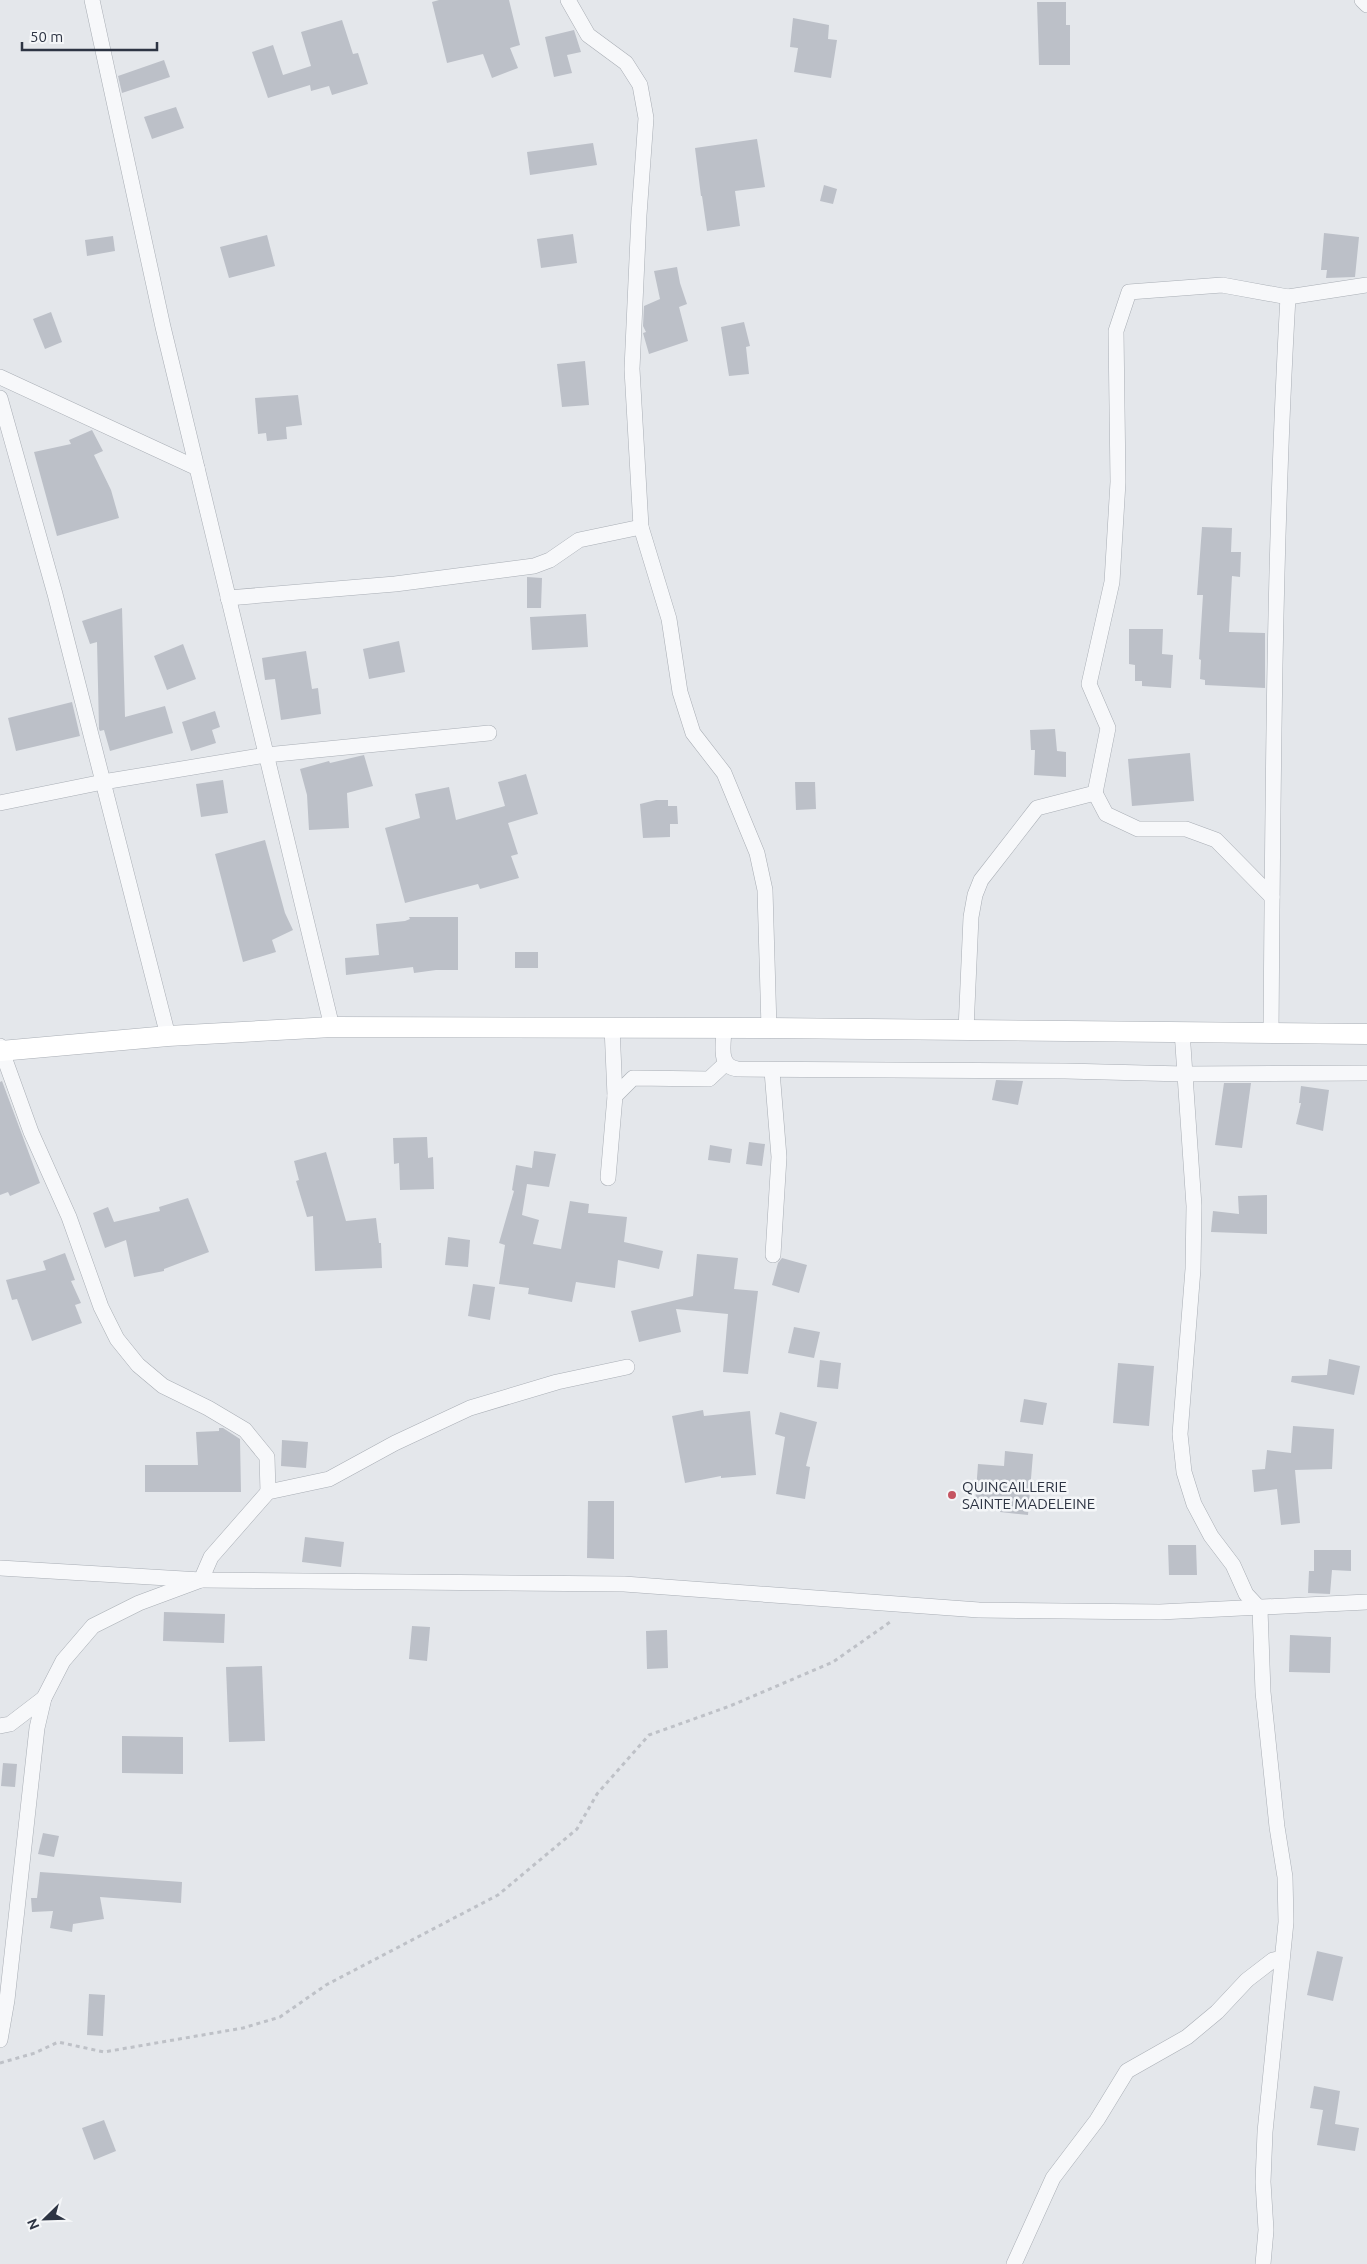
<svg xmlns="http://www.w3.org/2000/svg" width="1367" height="2264" font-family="Ubuntu,sans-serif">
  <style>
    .building { fill: #bcc0c8 }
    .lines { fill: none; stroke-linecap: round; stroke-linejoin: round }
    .street-casing { stroke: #a9aeb5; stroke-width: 16 }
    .secondary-casing { stroke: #a9aeb5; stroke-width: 21 }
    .path { stroke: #bec1c7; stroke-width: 3; stroke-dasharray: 4 4; stroke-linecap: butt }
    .street { stroke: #f7f8fa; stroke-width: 15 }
    .secondary { stroke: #fff; stroke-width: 20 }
    .poi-dot { fill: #c55461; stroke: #f4f6f8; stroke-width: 2 }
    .labels { text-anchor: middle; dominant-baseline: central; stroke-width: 5; stroke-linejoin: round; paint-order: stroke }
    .poi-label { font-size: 15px; fill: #2d3443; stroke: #f4f6f8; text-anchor: start }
  </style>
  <rect width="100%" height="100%" fill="#e4e7eb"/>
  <!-- building -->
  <g class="building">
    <path d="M439,0h70l11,45 -10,3 8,20 -26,10 -9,-24 -36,9 -15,-61z"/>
    <path d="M1037,2h29v23h4v40h-31z"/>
    <path d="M793,18l36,7 -1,14 9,1 -6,38 -37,-6 4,-24 -8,-1z"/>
    <path d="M342,20l11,34 5,-1 10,31 -36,11 -3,-9 -18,5 -1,-6 -42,13 -16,-46 21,-7 10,30 28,-9 -10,-34z"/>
    <path d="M574,30l7,22 -14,3 5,18 -18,4 -9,-40z"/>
    <path d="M164,60l6,17 -48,16 -4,-17z"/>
    <path d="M176,107l8,21 -32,11 -8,-22z"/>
    <path d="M757,139l8,48 -30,4 5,35 -33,5 -5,-35h-1l-6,-48z"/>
    <path d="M593,143l4,22 -67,10 -3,-23z"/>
    <path d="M824,185l13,4 -4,15 -13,-3z"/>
    <path d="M1324,233l35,4 -4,40 -29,1 1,-8h-6z"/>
    <path d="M573,234l4,29 -36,5 -4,-29z"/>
    <path d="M267,235l8,31 -46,12 -9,-31z"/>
    <path d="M113,236l2,15 -28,5 -2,-16z"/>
    <path d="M677,267l3,16 7,21 -8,3 9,34 -39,13 -6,-21 3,-1 -3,-6 1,-20 16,-7 -6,-28z"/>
    <path d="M51,312l11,30 -17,7 -12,-30z"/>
    <path d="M744,322l6,24 -4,1 3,27 -20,2 -8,-49z"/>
    <path d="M585,361l4,44 -27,2 -5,-43z"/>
    <path d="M298,395l4,30 -16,2 1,12 -20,2 -1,-8 -8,1 -3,-36z"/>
    <path d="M92,430l11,21 -9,4 17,35 8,28 -62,18 -23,-84 37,-8 -2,-4z"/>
    <path d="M1202,527l30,1 -1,24h10l-1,25 -8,-1 -3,56 36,1v55l-60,-3v-5l-5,-1 1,-19 -2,-1 4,-64h-6z"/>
    <path d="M527,577l15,1 -1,30h-14z"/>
    <path d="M122,608l3,109 40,-11 8,27 -63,18 -6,-21 -4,1 -1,-2 -2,-87 -7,2 -8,-23z"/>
    <path d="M586,614l2,33 -56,3 -2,-33z"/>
    <path d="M1129,629h34l-1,25 11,1 -2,33 -29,-2v-5h-7v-16l-6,-1z"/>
    <path d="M399,641l6,31 -36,7 -6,-30z"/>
    <path d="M183,644l13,35 -29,11 -13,-34z"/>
    <path d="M306,651l6,38 6,-1 3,26 -40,6 -6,-41 -10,1 -3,-22z"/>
    <path d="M72,702l8,34 -64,15 -8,-33z"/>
    <path d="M215,711l5,16 -8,3 4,13 -25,8 -9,-29z"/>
    <path d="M1055,729l2,22 9,1v25l-32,-2 1,-25h-4l-1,-20z"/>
    <path d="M1190,753l4,48 -62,5 -4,-47z"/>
    <path d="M364,755l9,31 -26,7 2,35 -40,2 -2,-35 -7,-26 29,-8 1,2z"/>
    <path d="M526,774l12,40 -30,9 10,31 -7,2 8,22 -39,11 -2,-5 -73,19 -20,-75 35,-10 -5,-24 34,-7 7,33 49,-14 -7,-24z"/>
    <path d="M223,780l5,33 -27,4 -5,-33z"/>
    <path d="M795,782h20l1,27 -20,1z"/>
    <path d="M656,800h12v6h9l1,18h-8v13l-27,1 -3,-34z"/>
    <path d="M265,840l20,73 8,17 -21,10 4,12 -33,10 -28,-108z"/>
    <path d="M409,917h49v53h-22l-22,3 -1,-6 -67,8 -1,-17 34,-3 -3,-31 29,-3 5,-2z"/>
    <rect x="515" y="952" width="23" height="16"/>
    <path d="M996,1080l27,1 -5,24 -26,-5z"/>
    <path d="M2,1081l38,102 -30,13 -2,-4 -8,3v-113z"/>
    <path d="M1224,1083h27l-9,65 -27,-3z"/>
    <path d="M1301,1086l28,4 -6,41 -27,-7 5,-21h-2z"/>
    <path d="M427,1137l1,21 5,-1 1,32 -34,1 -1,-27 -5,1 -1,-26z"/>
    <path d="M749,1142l16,2 -3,22 -16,-2z"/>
    <path d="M710,1145l22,4 -2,14 -22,-3z"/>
    <path d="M534,1151l22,3 -7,33 -22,-3 -5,31 17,5 -6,24 28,5 9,-48 19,3 -1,9 39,4 -3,25 39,9 -4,18 -41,-9 -3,28 -39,-6 -4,20 -44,-8 1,-6 -30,-4 6,-39 -6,-2 15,-52 -2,-1 4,-25 16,3z"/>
    <path d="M326,1152l20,69 30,-3 3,25h2l1,25 -67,3 -2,-55 -6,1 -11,-36 3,-1 -5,-19z"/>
    <path d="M1267,1195v39l-56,-2 2,-21 26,3 -1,-18z"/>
    <path d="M188,1198l21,54 -45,17v2l-30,6 -8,-37 -21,8 -12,-35 15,-6 6,15 46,-11 -1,-4z"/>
    <path d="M448,1237l22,3 -2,27 -23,-2z"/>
    <path d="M65,1253l10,27 -4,1 10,22 -6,2 7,18 -50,18 -15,-42 -5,1 -6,-20 40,-10 -3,-9z"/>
    <path d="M697,1254l41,4 -4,31 24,2 -10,83 -25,-2 5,-58 -52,-5 5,23 -42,10 -8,-31 62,-15z"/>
    <path d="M782,1258l25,7 -8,28 -27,-8 6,-22z"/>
    <path d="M473,1284l22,3 -5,33 -22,-4z"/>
    <path d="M794,1327l26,5 -6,26 -26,-5z"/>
    <path d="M1329,1359l31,7 -6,29 -63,-13 1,-6 35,-1z"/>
    <path d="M820,1360l21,3 -3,26 -21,-2z"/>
    <path d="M1118,1363l36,3 -5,60 -36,-3z"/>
    <path d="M1024,1399l23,4 -4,22 -23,-3z"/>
    <path d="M703,1410l1,6 46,-5 6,64 -35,3v-2l-36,7 -13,-67z"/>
    <path d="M780,1412l37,10 -11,44 4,1 -5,32 -29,-5 9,-57 -10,-3z"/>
    <path d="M1293,1426l41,3 -2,40 -37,1 5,53 -19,2 -4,-36 -23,3 -2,-22 13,-1 2,-19 24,3z"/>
    <path d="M219,1428h4l17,11 1,53h-96v-27h53l-2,-33 23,-1z"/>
    <path d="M282,1440l26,2 -2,26 -25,-2z"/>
    <path d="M1005,1451l28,3 -5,61 -28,-3v-5l-25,-2 3,-41 26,2z"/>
    <path d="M588,1501h26v58l-27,-1z"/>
    <path d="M305,1537l39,5 -3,25 -39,-5z"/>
    <path d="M1168,1545h28l1,30h-28z"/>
    <path d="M1314,1550h37v21l-19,-1 -2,24 -22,-1 1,-22h5z"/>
    <path d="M164,1612l61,2 -1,29 -61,-2z"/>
    <path d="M412,1626l18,1 -3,34 -18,-2z"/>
    <path d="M667,1630l1,38 -21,1 -1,-38z"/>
    <path d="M1290,1635l41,2 -1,36 -41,-1z"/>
    <path d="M262,1666l3,75 -36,1 -3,-75z"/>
    <path d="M122,1736l61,1v37l-61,-1z"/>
    <path d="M3,1763l14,1 -2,23 -14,-1z"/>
    <path d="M43,1833l16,3 -5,21 -16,-3z"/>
    <path d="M40,1872l142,10 -1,21 -81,-6 4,22 -31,5 -1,8 -22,-4 3,-17 -21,1 -1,-14h6z"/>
    <path d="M1317,1951l26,6 -10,44 -26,-6z"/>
    <path d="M89,1994l16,1 -2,41 -16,-1z"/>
    <path d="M1314,2086l26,5 -5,33 24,4 -4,23 -38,-6 6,-35 -13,-2z"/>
    <path d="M104,2120l12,31 -22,9 -12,-32z"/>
  </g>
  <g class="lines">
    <!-- street casing -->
    <g class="street-casing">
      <g id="street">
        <path d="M92,0l71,327 169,700"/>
        <path d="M568,0l20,35 38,28 14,22 6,33 -7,97 -7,154 9,158 28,92 11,73 13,41 31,40 33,80 8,37 4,138"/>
        <path d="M1362,0l5,5"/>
        <path d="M0,377l197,91"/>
        <path d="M0,398l55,196 113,442"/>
        <path d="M228,598l167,-14 139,-18 16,-6 29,-20 62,-13"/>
        <path d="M1095,793l11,21 32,15h48l30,11 56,57"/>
        <path d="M0,803l103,-21 163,-27 223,-22"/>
        <path d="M612,1027l3,69"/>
        <path d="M724,1028c0,15 -7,39 14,41l327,2 119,3 183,-1"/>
        <path d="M966,1030l5,-113 4,-22 6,-15 56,-72 58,-15 13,-65 -19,-44 23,-102 6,-100 -2,-151 13,-39 93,-7 66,12 79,-12"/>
        <path d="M1182,1031l12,175 -1,63 -13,165 4,38 10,32 17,32 22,29 13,29 14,15 3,83 14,135 8,50 1,45 -21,210 -2,50 3,48 -3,34"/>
        <path d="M1271,1033c2,-245 3,-491 17,-736"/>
        <path d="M0,1046l31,86 38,85 32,90 16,32 21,26 25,21 45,22 37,22 22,27 1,35"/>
        <path d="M772,1071l7,86 -6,98"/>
        <path d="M608,1178l7,-82 18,-18 76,1 16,-15"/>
        <path d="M0,1568l201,12 423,4 355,26 181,2 207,-10"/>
        <path d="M0,1726l10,-2 34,-26"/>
        <path d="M0,2040l7,-40 30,-272 7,-30 19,-37 30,-35 46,-23 62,-23 10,-23 57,-65 61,-13 66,-36 75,-35 87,-26 70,-15"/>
        <path d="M1014,2264l39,-86 44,-58 30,-49 60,-34 30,-25 30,-32 26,-20 9,-2"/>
      </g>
    </g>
    <!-- secondary casing -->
    <g class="secondary-casing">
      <path id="secondary" d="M0,1051l168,-15 164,-9 437,1 598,6"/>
    </g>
    <!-- path -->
    <path class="path" d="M0,2063l35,-10 23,-11 46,10 139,-24 37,-11 46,-32 172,-90 79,-66 20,-35 52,-59 81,-29 103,-44 60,-42"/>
    <!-- street -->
    <use href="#street" class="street"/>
    <!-- secondary -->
    <use href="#secondary" class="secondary"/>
  </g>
  <!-- markers -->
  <circle class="poi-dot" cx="952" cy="1495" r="5"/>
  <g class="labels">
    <!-- poi labels -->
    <g class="poi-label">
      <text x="962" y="1486">QUINCAILLERIE<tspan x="962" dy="17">SAINTE MADELEINE</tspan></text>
    </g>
  </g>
  <!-- north arrow -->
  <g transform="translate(45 2219) rotate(247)" stroke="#f4f6f8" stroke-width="4" paint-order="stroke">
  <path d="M0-4L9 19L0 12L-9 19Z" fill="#2d3443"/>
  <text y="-8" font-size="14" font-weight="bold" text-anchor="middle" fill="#2d3443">N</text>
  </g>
  <!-- scale -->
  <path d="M22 42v8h135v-8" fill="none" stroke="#2d3443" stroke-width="2.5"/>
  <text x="30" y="42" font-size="15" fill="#2d3443" stroke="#f4f6f8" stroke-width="4" paint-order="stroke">50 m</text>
</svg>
